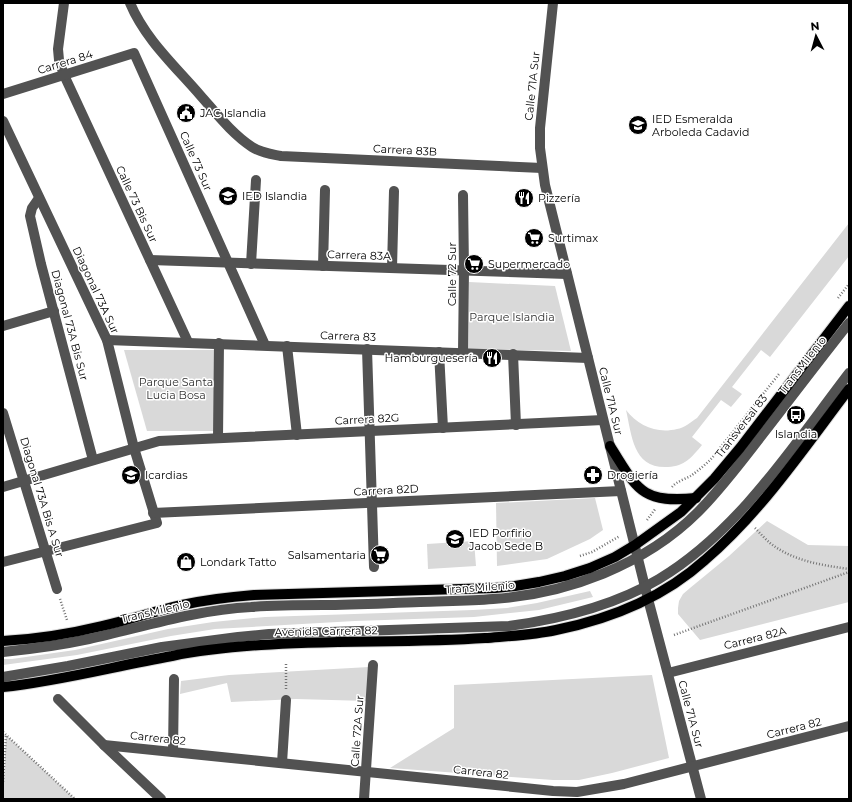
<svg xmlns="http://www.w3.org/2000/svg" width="852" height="802" font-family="Montserrat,sans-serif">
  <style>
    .green { fill: #d9d9d9 }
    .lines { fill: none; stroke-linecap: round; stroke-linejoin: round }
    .major-casing { stroke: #dbdbdb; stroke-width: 12 }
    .path { stroke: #747474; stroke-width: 2.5; stroke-dasharray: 1 2; stroke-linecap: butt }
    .minor { stroke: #525252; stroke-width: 10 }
    .major { stroke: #000; stroke-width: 10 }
    .labels { text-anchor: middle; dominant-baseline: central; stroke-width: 3; stroke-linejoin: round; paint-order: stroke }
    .street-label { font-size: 11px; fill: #000; stroke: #fff }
    .poi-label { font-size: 11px; fill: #000; stroke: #fff; text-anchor: start }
    .park-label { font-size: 11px; fill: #303030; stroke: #fff }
  </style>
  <rect width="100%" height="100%" fill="#fff"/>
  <!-- green -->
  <g class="green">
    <path d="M849,223v33l-79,101 -9,-7 -29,37 10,7 -11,13 -10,-7 -29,37 10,8c-11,13 -17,21 -34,22 -35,2 -36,-31 -42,-57 12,16 31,24 51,19 7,-1 14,-7 20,-11z"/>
    <path d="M469,282l86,4 16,65 -103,-2z"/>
    <path d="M124,350h90v81h-67z"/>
    <path d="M595,498l8,32 -13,9 -43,20 -50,7 -1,-63z"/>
    <path d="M767,521l41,24 41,1v56l-149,38 -22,-26v-6l1,-7 4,-7 7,-6 39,-32z"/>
    <path d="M474,541l2,25 -48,3 -1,-25z"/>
    <path d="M590,591l3,6 -54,13 -65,7 -119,4 -140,8 -44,7 -94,19 -74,10v-6h9l63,-9 93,-21 45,-7 52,-5 208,-7 34,-2 30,-5z"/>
    <path d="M369,667l-2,34 -71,-2 -65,3 -4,-19 -47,11 1,-13 48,-6z"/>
    <path d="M652,675l17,83 -57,15 -33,7h-26l-163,-12 64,-40v-43z"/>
    <path d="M6,735l69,64h-72z"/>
  </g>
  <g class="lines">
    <!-- major casing -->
    <g class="major-casing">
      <g id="major">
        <path d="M610,446c27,42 30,58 86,52"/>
        <path d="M3,641c34,-2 66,-7 99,-15 27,-6 53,-15 80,-21 23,-5 47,-8 72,-10l241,-7 20,-2 24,-4 26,-6 25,-8 25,-11 20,-12 46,-33 33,-33 26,-31 109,-142"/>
        <path d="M3,687c57,-6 112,-21 169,-31 29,-6 59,-9 89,-11 75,-5 150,-2 224,-7 24,-2 48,-3 71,-8 54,-11 108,-33 149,-70 57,-49 99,-112 144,-171"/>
      </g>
    </g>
    <!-- path -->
    <g class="path">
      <path d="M838,298l11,-14"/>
      <path d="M672,487c5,-6 14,-8 20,-12 7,-5 14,-11 20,-17l67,-84"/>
      <path d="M647,520l9,-12"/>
      <path d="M755,528c5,5 10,11 15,15 23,18 51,22 79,26"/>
      <path d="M580,556l12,-4 28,-16"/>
      <path d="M60,599l7,21"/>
      <path d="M674,635l175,-63"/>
      <path d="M286,664v25"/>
      <path d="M3,732l72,67"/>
      <path d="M3,782l3,-47"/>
    </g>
    <!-- minor -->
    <g class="minor">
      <path d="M64,3l-6,46 1,11 5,15 124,267"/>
      <path d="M130,3c15,36 45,63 70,92 16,18 32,39 52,52 9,6 19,7 29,9l261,12"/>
      <path d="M553,3l-13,125v20l5,37 103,414 53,200"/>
      <path d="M3,94l131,-41 131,292"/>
      <path d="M3,121l104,219 27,108 23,75 -154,39"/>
      <path d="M39,198l-7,10 -2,8 11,48 52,196"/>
      <path d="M150,260l417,14"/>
      <path d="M251,264l5,-84"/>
      <path d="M323,266l2,-76"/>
      <path d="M392,268l2,-77"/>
      <path d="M3,326l51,-15"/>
      <path d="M107,340l481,18"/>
      <path d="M287,346l10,89"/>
      <path d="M367,349l7,218"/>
      <path d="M439,352l4,76"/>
      <path d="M463,352l1,-82 -1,-75"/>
      <path d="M513,354l3,71"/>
      <path d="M3,413l54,176"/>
      <path d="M218,438l1,-95"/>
      <path d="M3,487l156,-46 444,-21"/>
      <path d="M153,513l468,-22"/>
      <path d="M3,652c29,-3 58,-7 86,-13 54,-12 106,-29 162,-32 24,-2 48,-2 72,-2 32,0 65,-2 97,-3 24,-1 49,-1 73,-3 74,-5 152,-34 205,-87 25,-25 46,-54 68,-82 28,-36 55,-72 83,-107"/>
      <path d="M668,673l181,-46"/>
      <path d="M3,677l65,-11 94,-19 76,-10 31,-3 240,-8c51,-7 105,-20 150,-47 80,-48 134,-133 190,-206"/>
      <path d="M58,699l46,46 57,54"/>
      <path d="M104,745l449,46 24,1 47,-8 225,-58"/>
      <path d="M173,752l1,-73"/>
      <path d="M282,763l4,-63"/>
      <path d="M364,799l9,-134"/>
    </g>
    <!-- major -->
    <use href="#major" class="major"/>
  </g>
  <!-- icons -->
  <defs>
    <g id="civic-disc" transform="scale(1)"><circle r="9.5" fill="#000" stroke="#fff"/><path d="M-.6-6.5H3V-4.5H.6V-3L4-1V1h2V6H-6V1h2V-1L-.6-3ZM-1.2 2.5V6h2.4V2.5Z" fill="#fff"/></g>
    <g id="school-disc" transform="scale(1)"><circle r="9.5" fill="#000" stroke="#fff"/><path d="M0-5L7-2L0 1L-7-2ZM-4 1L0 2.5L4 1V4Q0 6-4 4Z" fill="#fff"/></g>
    <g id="restaurant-disc" transform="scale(1)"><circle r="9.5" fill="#000" stroke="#fff"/><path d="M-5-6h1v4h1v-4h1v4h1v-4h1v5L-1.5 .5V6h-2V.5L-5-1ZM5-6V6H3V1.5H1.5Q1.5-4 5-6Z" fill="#fff"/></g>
    <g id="supermarket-disc" transform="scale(1)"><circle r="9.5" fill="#000" stroke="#fff"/><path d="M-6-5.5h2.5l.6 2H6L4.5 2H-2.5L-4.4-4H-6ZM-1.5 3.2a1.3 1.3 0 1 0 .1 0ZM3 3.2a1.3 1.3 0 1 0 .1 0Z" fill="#fff"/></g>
    <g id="bus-disc" transform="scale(1)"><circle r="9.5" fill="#000" stroke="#fff"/><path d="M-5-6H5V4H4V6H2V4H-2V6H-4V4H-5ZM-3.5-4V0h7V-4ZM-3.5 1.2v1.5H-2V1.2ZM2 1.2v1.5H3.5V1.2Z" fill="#fff"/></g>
    <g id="pharmacy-disc" transform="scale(1)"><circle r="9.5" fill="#000" stroke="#fff"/><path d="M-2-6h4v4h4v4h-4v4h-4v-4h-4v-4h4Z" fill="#fff"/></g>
    <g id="shop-disc" transform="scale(1)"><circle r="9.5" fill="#000" stroke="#fff"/><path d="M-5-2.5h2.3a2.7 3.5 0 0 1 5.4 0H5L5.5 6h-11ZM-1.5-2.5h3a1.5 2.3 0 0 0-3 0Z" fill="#fff"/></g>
  </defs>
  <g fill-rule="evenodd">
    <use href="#civic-disc" x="186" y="113"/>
    <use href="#school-disc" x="638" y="125"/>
    <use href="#school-disc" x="228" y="196"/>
    <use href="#restaurant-disc" x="524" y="198"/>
    <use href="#supermarket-disc" x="534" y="238"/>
    <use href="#supermarket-disc" x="474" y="264"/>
    <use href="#restaurant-disc" x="492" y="358"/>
    <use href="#bus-disc" x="796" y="415"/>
    <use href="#school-disc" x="131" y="475"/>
    <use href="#pharmacy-disc" x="593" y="475"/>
    <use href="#school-disc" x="455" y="539"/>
    <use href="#supermarket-disc" x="380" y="555"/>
    <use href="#shop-disc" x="186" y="562"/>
  </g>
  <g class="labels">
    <!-- street labels -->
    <g class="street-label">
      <text transform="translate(65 62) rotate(-17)">Carrera 84</text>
      <text transform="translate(532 86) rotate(-84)">Calle 71A Sur</text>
      <text transform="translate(405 150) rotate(3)">Carrera 83B</text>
      <text transform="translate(196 161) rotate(66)">Calle 73 Sur</text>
      <text transform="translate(137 204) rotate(65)">Calle 73 Bis Sur</text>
      <text transform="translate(359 255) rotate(2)">Carrera 83A</text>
      <text transform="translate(452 274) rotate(-90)">Calle 72 Sur</text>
      <text transform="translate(96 290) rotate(65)">Diagonal 73A Sur</text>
      <text transform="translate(70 325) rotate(75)">Diagonal 73A Bis Sur</text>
      <text transform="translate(348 336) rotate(2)">Carrera 83</text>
      <text transform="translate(802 365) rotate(-52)">TransMilenio</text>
      <text transform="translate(611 401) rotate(76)">Calle 71A Sur</text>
      <text transform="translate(367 419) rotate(-3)">Carrera 82G</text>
      <text transform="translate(741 426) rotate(-52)">Transversal 83</text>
      <text transform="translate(386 490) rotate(-3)">Carrera 82D</text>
      <text transform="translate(42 497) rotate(73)">Diagonal 73A Bis A Sur</text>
      <text transform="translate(480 587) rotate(-4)">TransMilenio</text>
      <text transform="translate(155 611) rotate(-13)">TransMilenio</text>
      <text transform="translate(326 631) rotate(-1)">Avenida Carrera 82</text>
      <text transform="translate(755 638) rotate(-14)">Carrera 82A</text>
      <text transform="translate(691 714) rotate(75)">Calle 71A Sur</text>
      <text transform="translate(794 728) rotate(-14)">Carrera 82</text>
      <text transform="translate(357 731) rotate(-86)">Calle 72A Sur</text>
      <text transform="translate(158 738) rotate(6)">Carrera 82</text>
      <text transform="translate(481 772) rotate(6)">Carrera 82</text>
    </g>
    <!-- poi labels -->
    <g class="poi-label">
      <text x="200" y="113">JAC Islandia</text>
      <text x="652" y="119">IED Esmeralda<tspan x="652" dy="13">Arboleda Cadavid</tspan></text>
      <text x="242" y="196">IED Islandia</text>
      <text x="538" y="198">Pizzería</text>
      <text x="548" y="238">Surtimax</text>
      <text x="488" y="264">Supermercado</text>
      <text x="478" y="358" text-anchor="end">Hamburguesería</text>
      <text x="796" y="434" text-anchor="middle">Islandia</text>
      <text x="145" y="475">Icardias</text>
      <text x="607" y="475">Drogiería</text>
      <text x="469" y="533">IED Porfirio<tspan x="469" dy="13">Jacob Sede B</tspan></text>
      <text x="366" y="555" text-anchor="end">Salsamentaria</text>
      <text x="200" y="562">Londark Tatto</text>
    </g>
    <!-- park labels -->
    <g class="park-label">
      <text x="512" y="317">Parque Islandia</text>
      <text x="176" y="382">Parque Santa<tspan x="176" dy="13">Lucia Bosa</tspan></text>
    </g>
  </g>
  <!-- border -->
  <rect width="852" height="802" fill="none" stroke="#000000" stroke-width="8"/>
  <!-- north arrow -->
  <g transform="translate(816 36) rotate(354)" stroke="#ffffff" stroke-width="3" paint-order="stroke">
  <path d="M0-3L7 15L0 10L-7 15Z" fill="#000000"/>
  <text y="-6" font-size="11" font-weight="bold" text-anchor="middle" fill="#000000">N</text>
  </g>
</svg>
